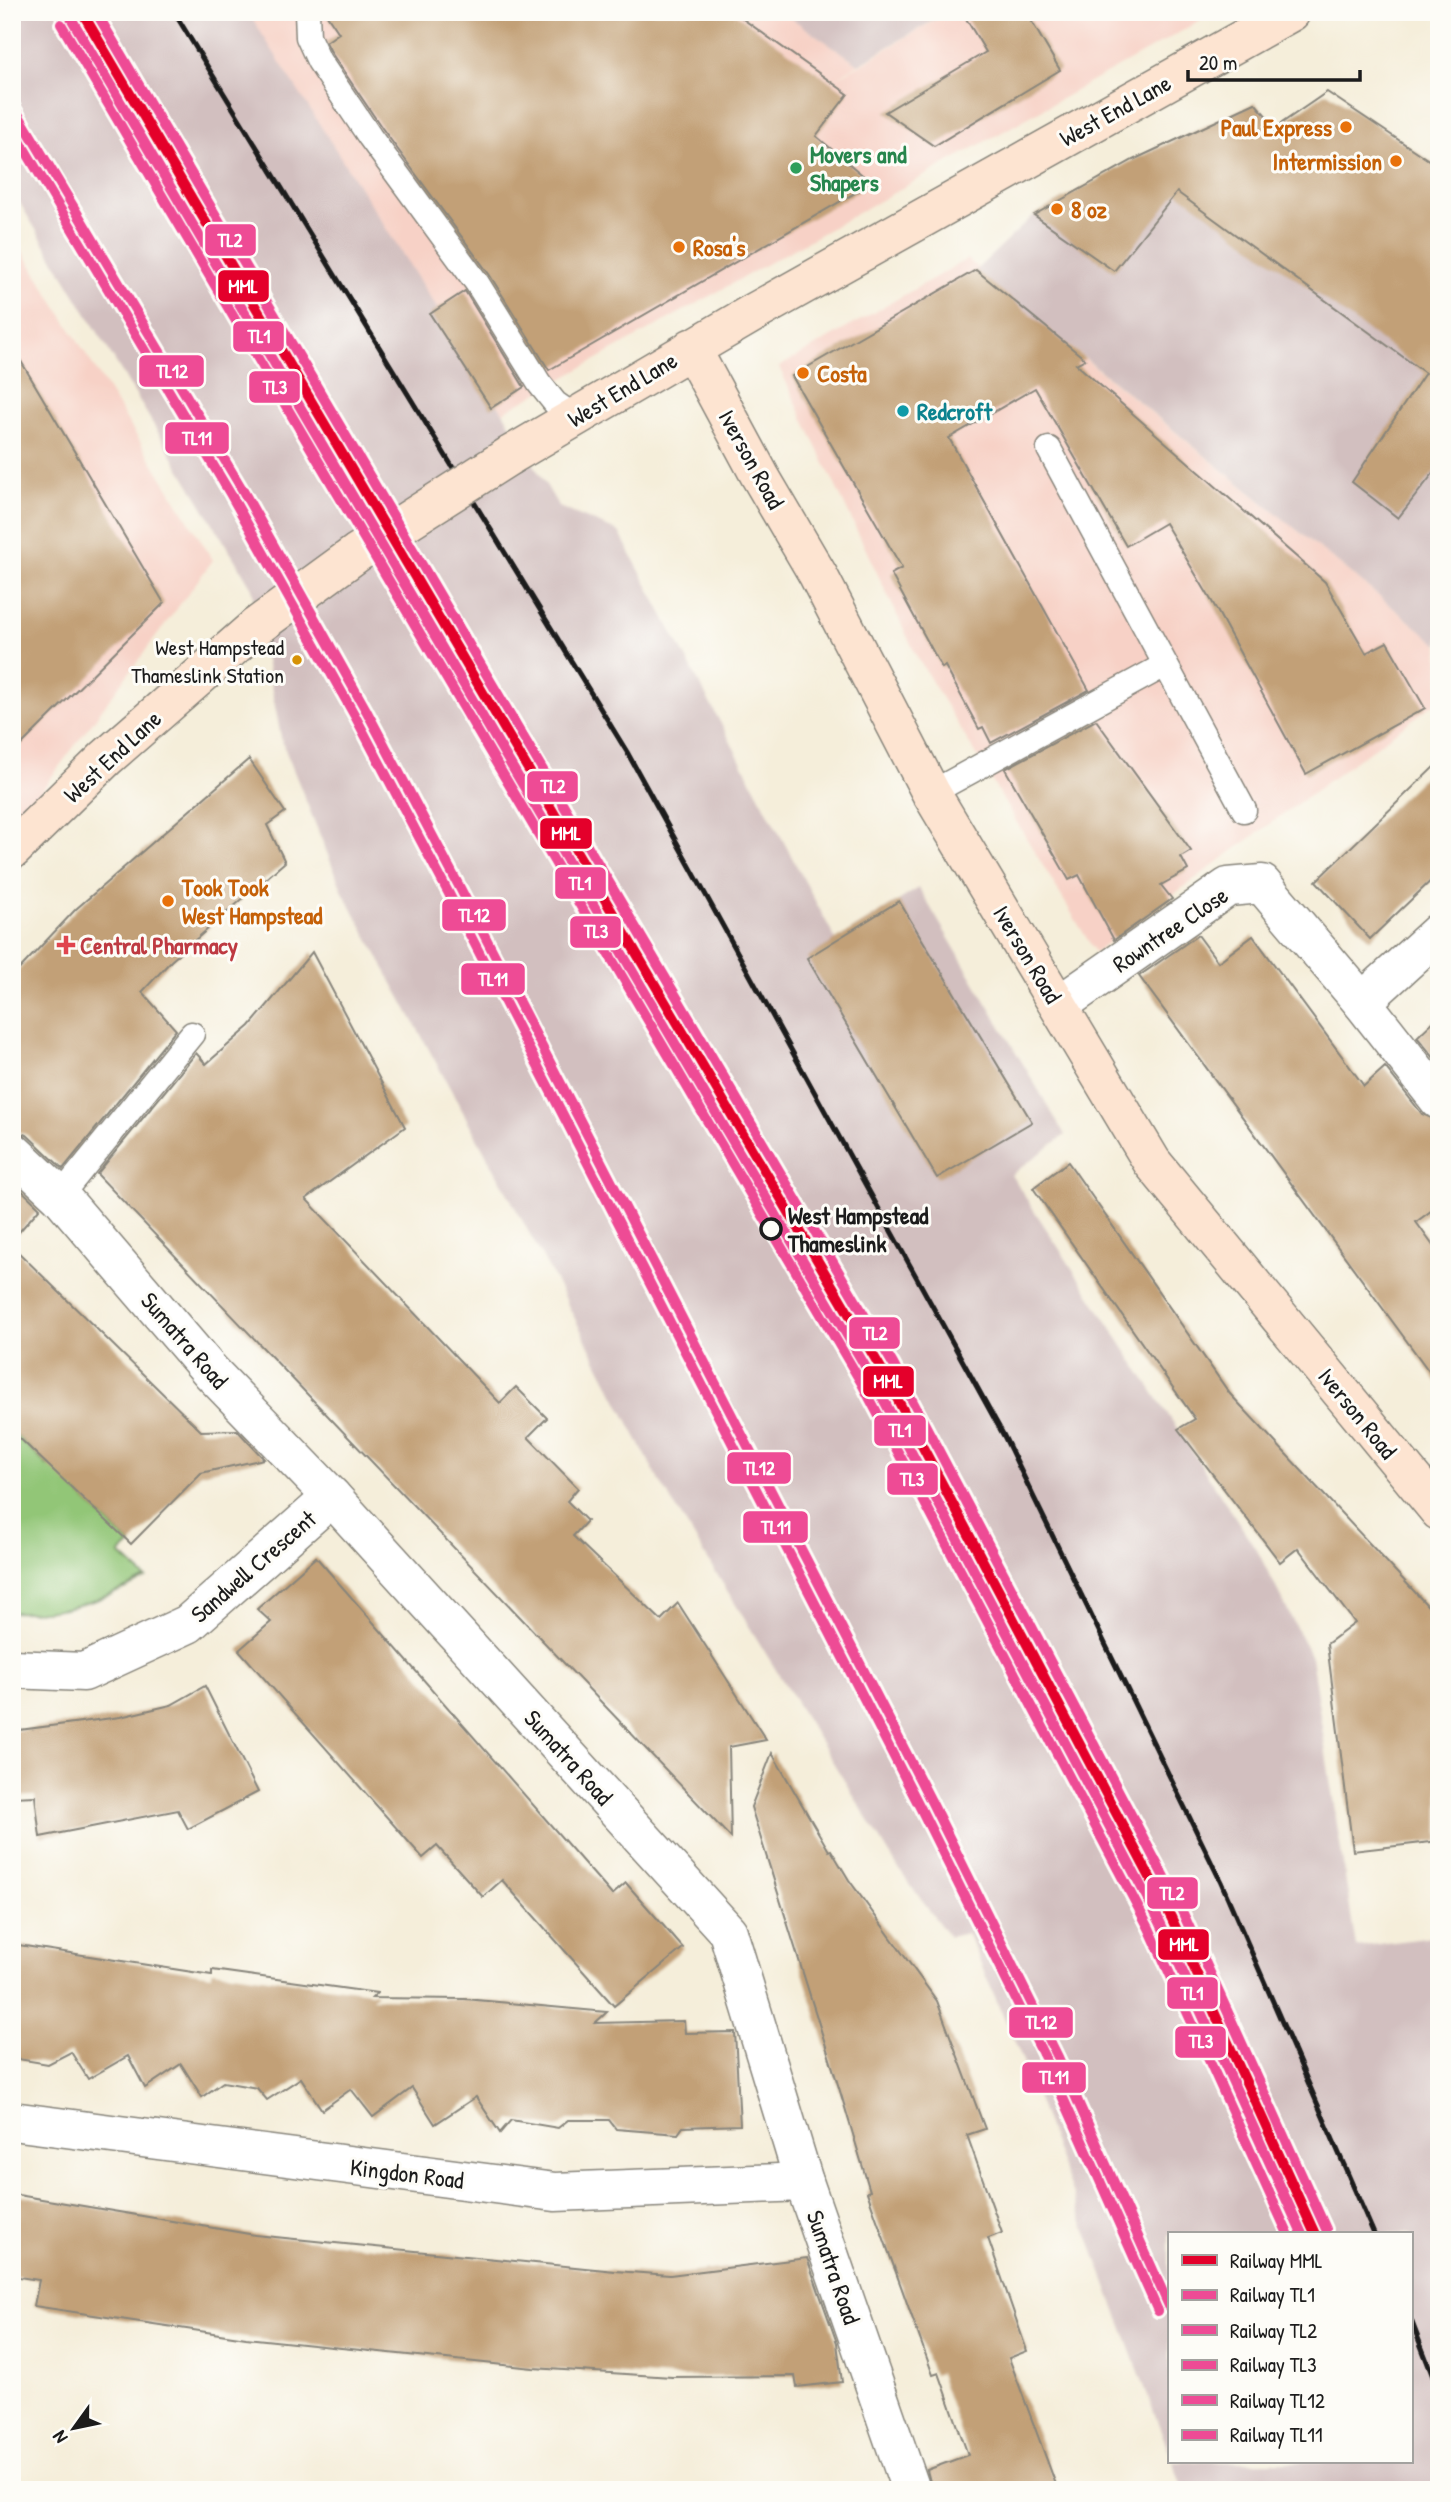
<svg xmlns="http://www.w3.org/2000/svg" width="1451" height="2502" font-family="'Patrick Hand',sans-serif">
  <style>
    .built { fill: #f7d1c6 }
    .industrial { fill: #d2bfbf }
    .green { fill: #92c677; stroke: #57714a; stroke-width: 2 }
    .building { fill: #c2a077 }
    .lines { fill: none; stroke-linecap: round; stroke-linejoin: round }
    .lane-casing { stroke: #88857b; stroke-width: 27 }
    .street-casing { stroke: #88857b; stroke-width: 41 }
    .secondary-casing { stroke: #88857b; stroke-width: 41 }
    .lane { stroke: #fff; stroke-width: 24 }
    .street { stroke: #fff; stroke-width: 38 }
    .secondary { stroke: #fde4d1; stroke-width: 38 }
    .rail { stroke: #1c1c1c; stroke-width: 5 }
    .secondary-bridge-casing { stroke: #88857b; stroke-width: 41; stroke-linecap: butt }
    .secondary-bridge { stroke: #fde4d1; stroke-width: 38 }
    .rail-1-casing { stroke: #fdfcf7; stroke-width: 16 }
    .rail-2-casing { stroke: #fdfcf7; stroke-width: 16 }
    .rail-3-casing { stroke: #fdfcf7; stroke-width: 16 }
    .rail-4-casing { stroke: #fdfcf7; stroke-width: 16 }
    .rail-5-casing { stroke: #fdfcf7; stroke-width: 16 }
    .rail-6-casing { stroke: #fdfcf7; stroke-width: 16 }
    .rail-1 { stroke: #e4002b; stroke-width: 10 }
    .rail-2 { stroke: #ee4b95; stroke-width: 10 }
    .rail-3 { stroke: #ee4b95; stroke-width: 10 }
    .rail-4 { stroke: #ee4b95; stroke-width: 10 }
    .rail-5 { stroke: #ee4b95; stroke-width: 10 }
    .rail-6 { stroke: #ee4b95; stroke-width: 10 }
    .food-dot { fill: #e8710a; stroke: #fdfcf7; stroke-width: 2.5 }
    .leisure-dot { fill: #2e9e5b; stroke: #fdfcf7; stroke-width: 2.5 }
    .culture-dot { fill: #0f9aa8; stroke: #fdfcf7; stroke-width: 2.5 }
    .bus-dot { fill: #d69104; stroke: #fdfcf7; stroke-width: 2.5 }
    .health-dot { fill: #e0444e; stroke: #fdfcf7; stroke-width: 2.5 }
    .stop-dot { fill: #fdfcf7; stroke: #1c1c1c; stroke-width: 3.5 }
    .labels { text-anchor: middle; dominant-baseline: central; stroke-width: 6; stroke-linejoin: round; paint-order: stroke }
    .bus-label { font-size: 22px; fill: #1c1c1c; stroke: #fdfcf7; text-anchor: end }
    .street-label { font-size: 24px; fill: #1c1c1c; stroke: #fdfcf7 }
    .food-label { font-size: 24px; font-weight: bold; fill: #c56008; stroke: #fdfcf7; text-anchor: start }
    .leisure-label { font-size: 24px; font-weight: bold; fill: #27864d; stroke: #fdfcf7; text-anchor: start }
    .culture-label { font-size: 24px; font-weight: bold; fill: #0d838f; stroke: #fdfcf7; text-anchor: start }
    .health-label { font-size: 24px; font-weight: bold; fill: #be3a42; stroke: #fdfcf7; text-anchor: start }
    .stop-label { font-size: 24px; font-weight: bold; fill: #1c1c1c; stroke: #fdfcf7; text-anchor: start }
    .line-badge { stroke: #fdfcf7; stroke-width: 2.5 }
    .badge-label { font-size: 19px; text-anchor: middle; font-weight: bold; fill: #fff }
  </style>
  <rect width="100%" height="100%" fill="#fdfcf7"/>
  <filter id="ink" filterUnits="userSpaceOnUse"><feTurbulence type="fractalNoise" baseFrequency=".0143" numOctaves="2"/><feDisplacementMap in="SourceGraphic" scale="14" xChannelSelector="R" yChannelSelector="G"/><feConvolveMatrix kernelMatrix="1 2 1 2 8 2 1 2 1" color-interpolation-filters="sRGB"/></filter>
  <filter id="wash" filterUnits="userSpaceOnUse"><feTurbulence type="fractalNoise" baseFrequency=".00686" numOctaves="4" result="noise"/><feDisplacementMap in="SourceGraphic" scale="28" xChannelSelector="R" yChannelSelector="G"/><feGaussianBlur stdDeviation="1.57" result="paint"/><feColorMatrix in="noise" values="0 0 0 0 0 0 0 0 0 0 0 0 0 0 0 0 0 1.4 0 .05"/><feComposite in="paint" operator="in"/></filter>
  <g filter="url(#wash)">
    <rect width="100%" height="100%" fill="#f5eeda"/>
    <!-- built -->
    <g class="built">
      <path d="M247,12h535l77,52 -44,27 134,-79h125l13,5 6,-5h123l-713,400z"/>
      <path d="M12,234l201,326 -201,270z"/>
      <path d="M967,259l118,100 354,286v55l-344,252 -178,-295 -138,-290z"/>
    </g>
    <!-- industrial -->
    <g class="industrial">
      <path d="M12,12h236l255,400 56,95 60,25 217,408 83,-52 146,247 -54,40 247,377 53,105 45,290 83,-11v554h-256l-10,-28h238v-228h-242v218l-148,-396 -54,-123 -18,4 -49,-66 -243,-394 -100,-193 -214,-392 -61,-150 -30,-154 -240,-398z"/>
      <path d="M782,12h166l-89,52z"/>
      <path d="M1255,103l30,30 154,120v392l-463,-375 58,-55 108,-59z"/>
    </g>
    <!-- green -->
    <path class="green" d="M12,1431l36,35 11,-11 18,37 54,52 -11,10 26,24c-43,23 -85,36 -134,34z"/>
    <g id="blocks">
      <!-- building -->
      <g class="building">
        <path d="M325,12h408l115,82 -32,42 56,47 -323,187 -60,-96 -107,-146 -50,-74 -6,-12 13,-9z"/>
        <path d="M962,12h64l34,58 -126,76 -49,-34 101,-60z"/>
        <path d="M1327,92l112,75v299l-41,52 -46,-36 73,-109 -248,-181 -63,79 -80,-56 99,-55 122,-57 21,24z"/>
        <path d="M976,270l109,89 -9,5 249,218 41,71 21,-11 38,66 -119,66 -92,-169 -49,-82 -39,23 -91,-158 -86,50 140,252 -98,53 -8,-16 -4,2 -34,-63 -3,2 -51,-94 11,-6 -110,-192z"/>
        <path d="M465,291l59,96 -33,21 -61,-94z"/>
        <path d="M12,346l152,257 -152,151z"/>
        <path d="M1096,720l95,131 -10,6 7,13 -27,15 11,14 -58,41 -35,-65 -10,5 -64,-111z"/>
        <path d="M249,759l36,53 -18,13 18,37 -114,99 -29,31 34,38 -113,139 -36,-34 -15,-5v-153l64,-68z"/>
        <path d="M1439,762v111l-69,66 -54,-58z"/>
        <path d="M899,901l133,221 -95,56 -130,-220z"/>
        <path d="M1198,935l20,27 35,-26 111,150 21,-19 37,47 17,7v84l-23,17 23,32v131l-300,-409z"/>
        <path d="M312,952l93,175 -99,72 194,204 16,-16 31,31 -19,19 50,51 -11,13 20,20 -14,15 88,84 17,-17 88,137 -37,7 2,91 -634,-664 99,-121 10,11 44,-38z"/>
        <path d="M1439,1016v48l-22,-27z"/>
        <path d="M1068,1162l162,232 209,224v223l-86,10 -26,-207 28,-21 -57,-75 -18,14 -102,-133 17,-10 -162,-231z"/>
        <path d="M12,1181l28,27 -28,32z"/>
        <path d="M12,1246l189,185 36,-1 27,29 -63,14 -70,71 -119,-113z"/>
        <path d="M316,1557l296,338 14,-12 57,65 -69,58 -112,-126 -19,17 -46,-51 -14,12 -184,-208 32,-28 -14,-13z"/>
        <path d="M205,1686l53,106 -70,37 -10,-19 -138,27 -5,-41 -23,1v-66l108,-14 51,-12z"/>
        <path d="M772,1753l57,98 2,-1 18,30 88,121 48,128 -18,6 35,98 -14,5 39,113 -18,7 49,132h-126l-5,-20 41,-15 -29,-82 -6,2 -66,-183 3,-1 -30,-100 -89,-284z"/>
        <path d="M12,1944l200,31v-5l165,23 -5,5 93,1 142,13 -12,11 89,-2 1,12 50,-1 5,93 -57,2 -5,7 -62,-5 -7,-9h-41l-10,8 -47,-8 -11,13 -24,-36 -41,27 -23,-36 -39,29 -22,-28 -29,21 -21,-32 -34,22 -10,-12 -34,-6 -21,15 -21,-33 -36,24 -17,-32 -40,23 -17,-27 -23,12 -36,-6z"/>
        <path d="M12,2194l243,41 360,36 55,4 137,-17 30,85 5,39 -45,5 -2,-11 -123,1 -139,-9 -287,-30 -212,-32 5,-26 -27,-4z"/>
      </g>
    </g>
  </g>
  <g filter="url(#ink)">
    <use href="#blocks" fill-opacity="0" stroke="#88857b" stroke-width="2"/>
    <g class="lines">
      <!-- lane casing -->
      <g class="lane-casing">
        <g id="lane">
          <path d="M307,12l1,25 11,24 51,76 107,146 62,100 16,20 20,14"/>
          <path d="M1049,449l195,361"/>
          <path d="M931,793l234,-128"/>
          <path d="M60,1196l132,-162"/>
        </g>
      </g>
      <!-- street casing -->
      <g class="street-casing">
        <g id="street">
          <path d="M1362,1002l77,-70"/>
          <path d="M1059,1005l169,-118 34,-3 100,118 77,98"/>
          <path d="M12,1151l48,45 151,176 121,125 396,435 76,250 107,308"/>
          <path d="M12,1669l72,3 104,-48 144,-127"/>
          <path d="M12,2121l543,71 249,-10"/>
        </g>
      </g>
      <!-- secondary casing -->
      <g class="secondary-casing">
        <g id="secondary">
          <path d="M691,348l69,128 58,99 113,218 221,369 287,349"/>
          <path d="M509,456l244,-143 538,-301"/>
          <path d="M12,850l94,-92 151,-132"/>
        </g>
      </g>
      <!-- lane -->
      <use href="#lane" class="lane"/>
      <!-- street -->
      <use href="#street" class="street"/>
      <!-- secondary -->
      <use href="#secondary" class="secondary"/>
      <!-- rail -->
      <g class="rail">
        <path d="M174,12l453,740 377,684 217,446 153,352"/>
        <path d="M1411,2320l28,72"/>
      </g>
      <!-- secondary-bridge casing -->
      <g class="secondary-bridge-casing">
        <path id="secondary-bridge" d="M257,626l100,-73 152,-97"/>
      </g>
      <!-- secondary-bridge -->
      <use href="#secondary-bridge" class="secondary-bridge"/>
      <!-- rail-1 casing -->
      <g class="rail-1-casing">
        <path id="rail-1" d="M82,12l800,1358 289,547 144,317"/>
      </g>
      <!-- rail-2 casing -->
      <g class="rail-2-casing">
        <path id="rail-2" d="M71,18l800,1358 289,546 142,312"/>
      </g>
      <!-- rail-3 casing -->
      <g class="rail-3-casing">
        <path id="rail-3" d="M96,12l797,1352 289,547 144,318"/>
      </g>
      <!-- rail-4 casing -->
      <g class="rail-4-casing">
        <path id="rail-4" d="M61,24l800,1358 288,546 139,306"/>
      </g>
      <!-- rail-5 casing -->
      <g class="rail-5-casing">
        <path id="rail-5" d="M12,104l230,385 124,221 93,176 473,917 126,254 111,249"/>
      </g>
      <!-- rail-6 casing -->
      <g class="rail-6-casing">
        <path id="rail-6" d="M12,128l219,367 124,221 93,176 473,917 126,253 111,249"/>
      </g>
      <!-- rail-1 -->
      <use href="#rail-1" class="rail-1"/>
      <!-- rail-2 -->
      <use href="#rail-2" class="rail-2"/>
      <!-- rail-3 -->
      <use href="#rail-3" class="rail-3"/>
      <!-- rail-4 -->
      <use href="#rail-4" class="rail-4"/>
      <!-- rail-5 -->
      <use href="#rail-5" class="rail-5"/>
      <!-- rail-6 -->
      <use href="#rail-6" class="rail-6"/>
    </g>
  </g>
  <!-- markers -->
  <g class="food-dot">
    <circle cx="1346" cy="127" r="7"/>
    <circle cx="1396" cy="161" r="7"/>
    <circle cx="1057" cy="209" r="7"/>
    <circle cx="679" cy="247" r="7"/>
    <circle cx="803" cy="373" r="7"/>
    <circle cx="168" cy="901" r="7"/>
  </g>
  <circle class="leisure-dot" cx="796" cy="168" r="7"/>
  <circle class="culture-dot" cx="903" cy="411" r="7"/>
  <circle class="bus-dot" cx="297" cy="660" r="6"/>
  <path class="health-dot" d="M62.5 934.5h7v7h7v7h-7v7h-7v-7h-7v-7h7z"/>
  <circle class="stop-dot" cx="771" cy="1229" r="10"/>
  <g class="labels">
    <!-- bus labels -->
    <g class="bus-label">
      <text x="284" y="647">West Hampstead<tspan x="284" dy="28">Thameslink Station</tspan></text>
    </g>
    <!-- street labels -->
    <g class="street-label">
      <text transform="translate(1115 110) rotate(-29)">West End Lane</text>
      <text transform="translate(622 389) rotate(-31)">West End Lane</text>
      <text transform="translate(752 459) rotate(61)">Iverson Road</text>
      <text transform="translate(112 756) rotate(-43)">West End Lane</text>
      <text transform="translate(1170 929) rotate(-34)">Rowntree Close</text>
      <text transform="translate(1028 954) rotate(59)">Iverson Road</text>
      <text transform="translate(185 1340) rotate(49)">Sumatra Road</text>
      <text transform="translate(1358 1413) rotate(51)">Iverson Road</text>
      <text transform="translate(253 1566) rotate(-41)">Sandwell Crescent</text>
      <text transform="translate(569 1757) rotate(48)">Sumatra Road</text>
      <text transform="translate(407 2173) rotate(7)">Kingdon Road</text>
      <text transform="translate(834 2267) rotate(71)">Sumatra Road</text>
    </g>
    <!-- food labels -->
    <g class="food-label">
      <text x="1332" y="127" text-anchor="end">Paul Express</text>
      <text x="1382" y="161" text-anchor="end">Intermission</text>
      <text x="1071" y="209">8 oz</text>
      <text x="693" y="247">Rosa's</text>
      <text x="817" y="373">Costa</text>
      <text x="182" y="887">Took Took<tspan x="182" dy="28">West Hampstead</tspan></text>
    </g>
    <!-- leisure labels -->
    <g class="leisure-label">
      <text x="810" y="154">Movers and<tspan x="810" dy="28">Shapers</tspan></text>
    </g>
    <!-- culture labels -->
    <g class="culture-label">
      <text x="917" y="411">Redcroft</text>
    </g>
    <!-- health labels -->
    <g class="health-label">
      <text x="80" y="945">Central Pharmacy</text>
    </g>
    <!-- stop labels -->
    <g class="stop-label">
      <text x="788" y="1215">West Hampstead<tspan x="788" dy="28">Thameslink</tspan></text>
    </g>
  </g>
  <g class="line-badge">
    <rect x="204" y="223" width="53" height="34" rx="7" fill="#ee4b95"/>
    <rect x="217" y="269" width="53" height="34" rx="7" fill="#e4002b"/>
    <rect x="232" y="320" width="53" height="33" rx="7" fill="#ee4b95"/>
    <rect x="138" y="354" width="67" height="34" rx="7" fill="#ee4b95"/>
    <rect x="248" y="370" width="53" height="34" rx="7" fill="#ee4b95"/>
    <rect x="164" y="421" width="66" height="34" rx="7" fill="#ee4b95"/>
    <rect x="526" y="770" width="53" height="33" rx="7" fill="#ee4b95"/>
    <rect x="539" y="817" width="54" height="33" rx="7" fill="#e4002b"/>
    <rect x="554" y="866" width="53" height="34" rx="7" fill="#ee4b95"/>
    <rect x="441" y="898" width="66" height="34" rx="7" fill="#ee4b95"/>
    <rect x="569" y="915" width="53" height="34" rx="7" fill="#ee4b95"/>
    <rect x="460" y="962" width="66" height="34" rx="7" fill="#ee4b95"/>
    <rect x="848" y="1316" width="53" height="34" rx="7" fill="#ee4b95"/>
    <rect x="862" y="1365" width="53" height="33" rx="7" fill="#e4002b"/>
    <rect x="873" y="1414" width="54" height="33" rx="7" fill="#ee4b95"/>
    <rect x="726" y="1451" width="66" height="34" rx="7" fill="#ee4b95"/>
    <rect x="886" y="1462" width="53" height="34" rx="7" fill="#ee4b95"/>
    <rect x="742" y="1510" width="67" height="34" rx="7" fill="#ee4b95"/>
    <rect x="1146" y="1876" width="53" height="34" rx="7" fill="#ee4b95"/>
    <rect x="1157" y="1928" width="53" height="33" rx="7" fill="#e4002b"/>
    <rect x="1166" y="1976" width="53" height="34" rx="7" fill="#ee4b95"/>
    <rect x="1008" y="2006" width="66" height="33" rx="7" fill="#ee4b95"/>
    <rect x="1174" y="2025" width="53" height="34" rx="7" fill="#ee4b95"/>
    <rect x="1021" y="2061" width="66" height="33" rx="7" fill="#ee4b95"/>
  </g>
  <g class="badge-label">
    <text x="230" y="247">TL2</text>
    <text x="243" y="293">MML</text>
    <text x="259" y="343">TL1</text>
    <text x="172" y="378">TL12</text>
    <text x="275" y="394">TL3</text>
    <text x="197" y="445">TL11</text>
    <text x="553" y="793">TL2</text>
    <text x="566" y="840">MML</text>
    <text x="580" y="890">TL1</text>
    <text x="474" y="922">TL12</text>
    <text x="596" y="938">TL3</text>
    <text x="493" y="986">TL11</text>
    <text x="875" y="1340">TL2</text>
    <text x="888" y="1388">MML</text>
    <text x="900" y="1437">TL1</text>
    <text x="759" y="1475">TL12</text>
    <text x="912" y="1486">TL3</text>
    <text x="776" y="1534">TL11</text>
    <text x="1172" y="1900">TL2</text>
    <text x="1184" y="1951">MML</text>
    <text x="1192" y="2000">TL1</text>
    <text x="1041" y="2029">TL12</text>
    <text x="1201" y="2048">TL3</text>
    <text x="1054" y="2084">TL11</text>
  </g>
  <!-- margin -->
  <rect width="1451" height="2502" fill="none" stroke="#fdfcf7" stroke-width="42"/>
  <!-- legend -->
  <rect x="1168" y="2232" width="245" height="231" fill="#fdfcf7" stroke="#a3a29f" stroke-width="2"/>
  <rect x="1182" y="2255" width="35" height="10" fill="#e4002b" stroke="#a3a29f" stroke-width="2"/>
  <text x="1230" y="2268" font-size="21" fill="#1c1c1c">Railway MML</text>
  <rect x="1182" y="2290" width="35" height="10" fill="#ee4b95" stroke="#a3a29f" stroke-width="2"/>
  <text x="1230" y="2302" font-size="21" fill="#1c1c1c">Railway TL1</text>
  <rect x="1182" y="2325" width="35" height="10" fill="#ee4b95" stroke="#a3a29f" stroke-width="2"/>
  <text x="1230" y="2338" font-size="21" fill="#1c1c1c">Railway TL2</text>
  <rect x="1182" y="2360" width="35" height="10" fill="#ee4b95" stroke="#a3a29f" stroke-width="2"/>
  <text x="1230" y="2372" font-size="21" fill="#1c1c1c">Railway TL3</text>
  <rect x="1182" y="2395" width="35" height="10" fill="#ee4b95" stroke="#a3a29f" stroke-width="2"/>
  <text x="1230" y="2408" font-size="21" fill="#1c1c1c">Railway TL12</text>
  <rect x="1182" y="2430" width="35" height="10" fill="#ee4b95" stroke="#a3a29f" stroke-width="2"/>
  <text x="1230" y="2442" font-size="21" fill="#1c1c1c">Railway TL11</text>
  <!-- north arrow -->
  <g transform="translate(74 2428) rotate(237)" stroke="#fdfcf7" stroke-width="5" paint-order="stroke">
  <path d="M0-5L12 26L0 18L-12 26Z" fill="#1c1c1c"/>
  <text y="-10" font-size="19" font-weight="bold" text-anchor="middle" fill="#1c1c1c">N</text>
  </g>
  <!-- scale -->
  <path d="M1188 70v10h172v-10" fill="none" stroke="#1c1c1c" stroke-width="3.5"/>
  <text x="1199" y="70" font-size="21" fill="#1c1c1c" stroke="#fdfcf7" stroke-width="5" paint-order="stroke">20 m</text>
</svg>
